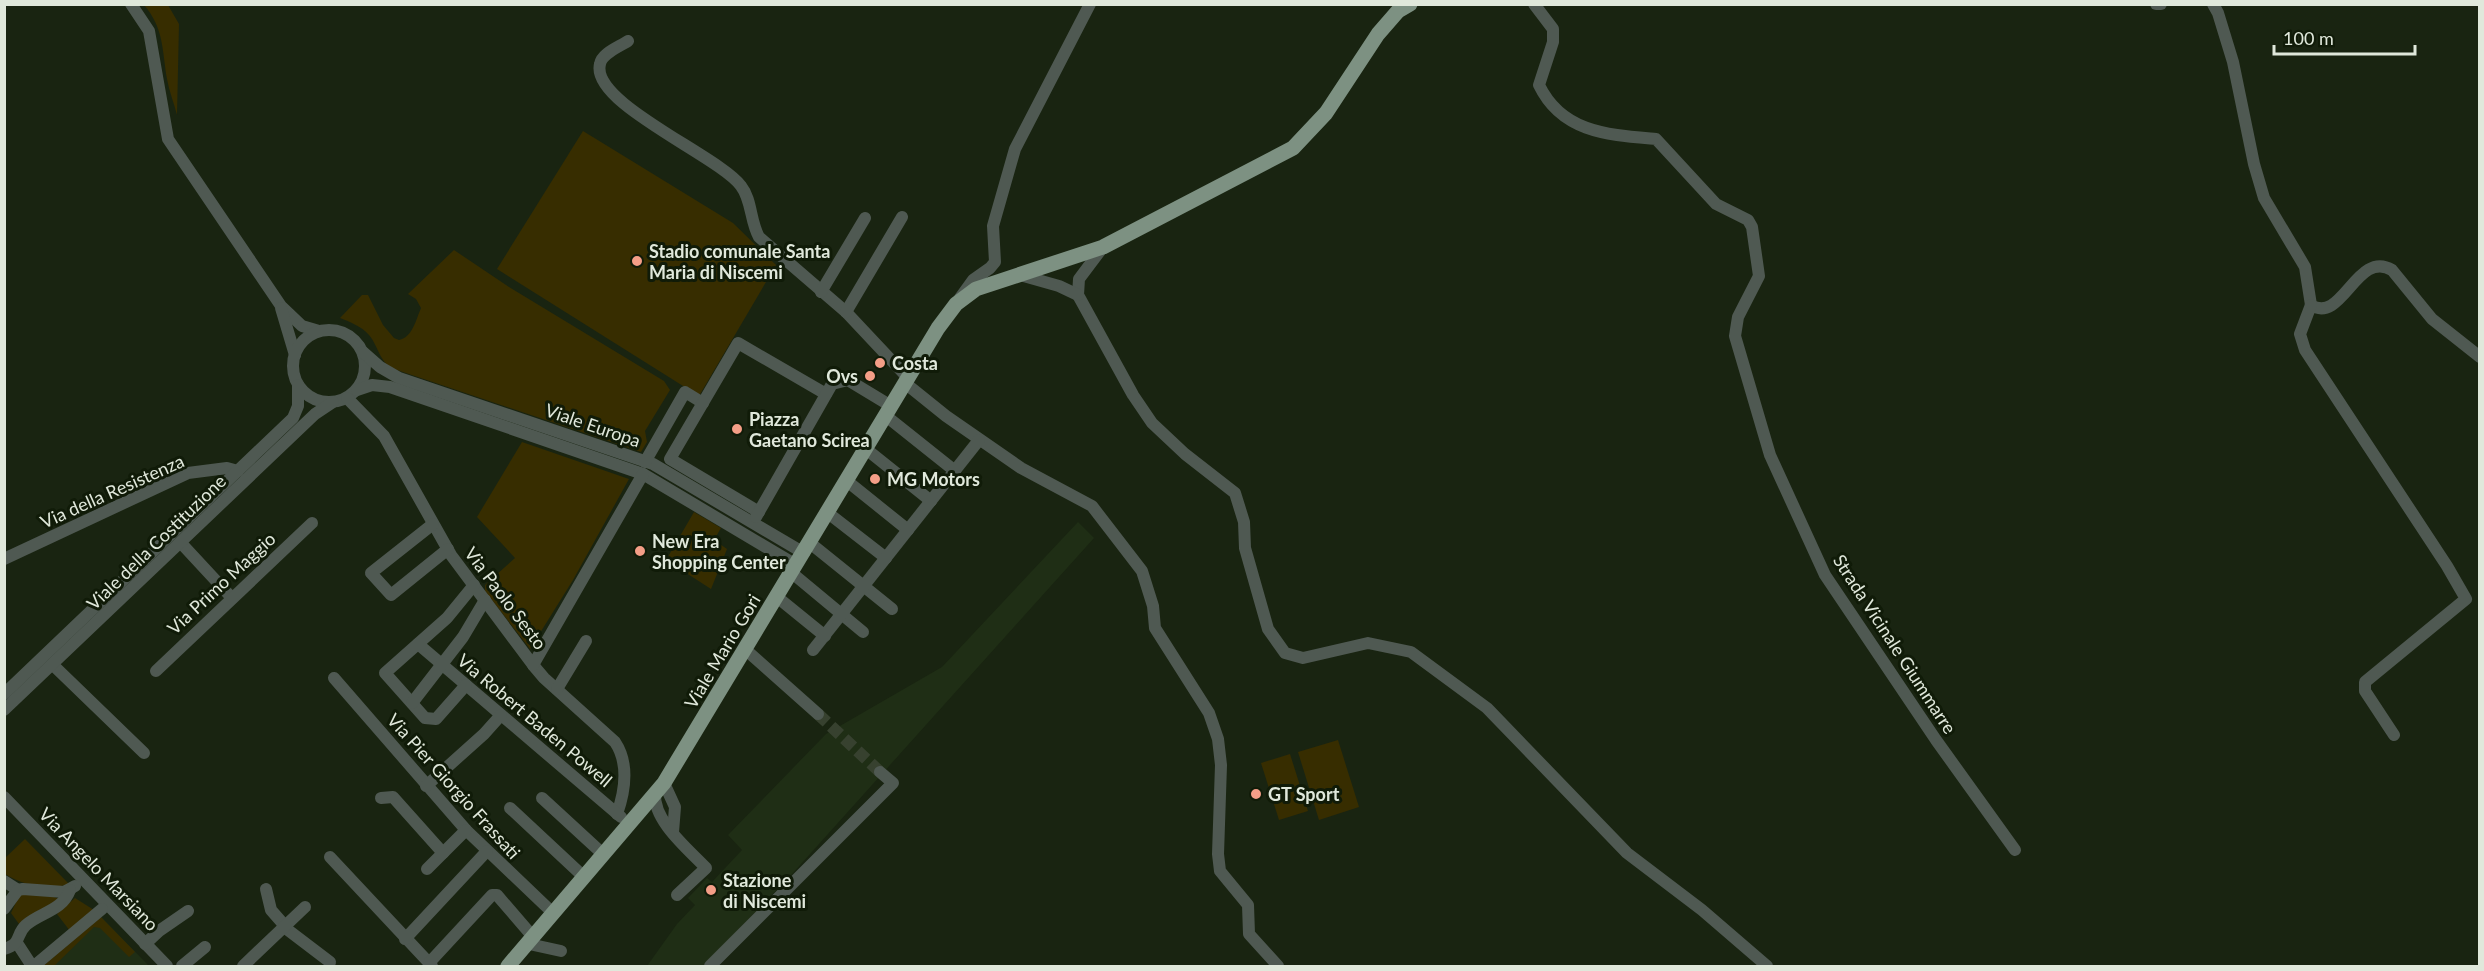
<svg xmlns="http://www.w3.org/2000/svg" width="2484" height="971" font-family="Lato,sans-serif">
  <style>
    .built { fill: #1f2e15 }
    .green { fill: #372d00 }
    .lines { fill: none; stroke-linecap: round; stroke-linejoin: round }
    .minor-tunnel { stroke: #37412f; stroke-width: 12; stroke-dasharray: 12 6; stroke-linecap: butt }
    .minor { stroke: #4f5952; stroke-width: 12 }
    .major { stroke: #7d9182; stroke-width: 15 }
    .poi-dot { fill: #f49e87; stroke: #101b08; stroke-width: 2 }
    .labels { text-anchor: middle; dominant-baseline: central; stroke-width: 6; stroke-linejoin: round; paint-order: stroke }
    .poi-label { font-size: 18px; font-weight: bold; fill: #e0e8db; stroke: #101b08; text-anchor: start }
    .street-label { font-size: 18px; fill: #e0e8db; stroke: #101b08 }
  </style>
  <rect width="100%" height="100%" fill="#192411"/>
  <!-- built -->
  <g class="built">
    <path d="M1078,522l16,16 -302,336 -89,92h-56l30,-42 18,-19 -7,-7 19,-20 5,4 30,-32 -14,-15 98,-101 116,-67z"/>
    <path d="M101,917l48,49h-106z"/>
  </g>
  <!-- green -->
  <g class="green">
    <path d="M144,5h24l11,19 -2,91c-3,-12 -8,-24 -10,-36 -5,-29 -3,-51 -23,-74z"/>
    <path d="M583,131l150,92 43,42 -77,131 -202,-127z"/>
    <path d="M454,250l55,37 155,94 6,9 -25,41 2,11 -6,10 -247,-83c-15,-7 -15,-22 -25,-34 -8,-9 -19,-13 -29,-17l22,-23h6l15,30 11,13 5,2c14,-3 17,-21 22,-32l-5,-9 -8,-5z"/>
    <path d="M522,442l107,37 -56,101 -43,69 -45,-58v-6l30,-27 -38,-41z"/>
    <path d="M694,512l27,16 -7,12 13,9 -16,40 -45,-29z"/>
    <path d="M1338,740l21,67 -40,13 -21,-68z"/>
    <path d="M1290,754l18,57 -29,9 -18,-57z"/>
    <path d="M25,839l44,45c-20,7 -47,1 -64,-10v-16z"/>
    <path d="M25,893l24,2 10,4 -40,25 -8,-11 8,-17z"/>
    <path d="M75,898l19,12 -24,21 -13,-17z"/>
    <path d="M101,917l34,35 -6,5 -29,-29 -6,-1 -40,39h-11z"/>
  </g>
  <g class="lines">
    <!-- minor-tunnel -->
    <path class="minor-tunnel" d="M818,714l62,58"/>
    <!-- minor -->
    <g class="minor">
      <path d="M131,4l18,27 19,108 113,167 21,20 17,5"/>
      <path d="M1534,4l19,25v13l-14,43c23,48 70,50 117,54l60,65 32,16 4,7 7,49 -21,41 -3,19 35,119 55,120 111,165 79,110"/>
      <path d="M2156,4h5"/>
      <path d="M2213,4l5,9 15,49 21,102 10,34 41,69 6,38c31,20 46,-56 81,-35l40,49 48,38"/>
      <path d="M628,41c-9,6 -26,12 -28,23 -10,39 119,92 141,122 11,14 9,35 18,51l87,75 62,66"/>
      <path d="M1103,247l-24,32 -1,16 55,100 19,28 33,31 50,39 9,29 1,26 23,81 17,24 18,5 65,-15 43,9 76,56 140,145 75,57 65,56"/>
      <path d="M1020,275l39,11 19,9"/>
      <path d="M821,292l44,-74"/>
      <path d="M960,298l13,-18 17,-12 5,-6 -2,-36 22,-77 75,-145"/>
      <path d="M2311,305l-11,29 5,16 142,216 19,33 -101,83v9l29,44"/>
      <path d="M281,308l14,47"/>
      <path d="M846,312l56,-95"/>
      <circle cx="329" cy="366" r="36"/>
      <path d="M363,352l17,15 19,11 254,86 151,89"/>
      <path d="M905,383l41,33 75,52 71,38 50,65 11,35 2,22 54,85 9,26 3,26 -3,89 2,17 28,34 1,29 29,32"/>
      <path d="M357,390l15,-5 18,2 253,87 153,91"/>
      <path d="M347,398l37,38 67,119 82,110 11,13 71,64c14,21 10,49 2,72"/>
      <path d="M886,416l69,55"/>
      <path d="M866,449l65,52"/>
      <path d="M645,462l40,-70 18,11"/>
      <path d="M847,481l61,49"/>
      <path d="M759,512l-89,-53 68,-116 88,51"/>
      <path d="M828,513l58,45"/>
      <path d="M756,517l76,-133 16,-4 43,26"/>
      <path d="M433,524l-62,49 20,22 57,-46"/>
      <path d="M181,543l51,55"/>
      <path d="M810,543l82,66"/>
      <path d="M4,559l184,-86 39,-5 11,3"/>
      <path d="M792,573l71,59"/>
      <path d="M777,597l48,39"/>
      <path d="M418,644l203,173"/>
      <path d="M746,650l72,64"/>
      <path d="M813,650l166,-210"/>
      <path d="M53,665l91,88"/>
      <path d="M533,665l110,-191"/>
      <path d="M156,671l156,-148"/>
      <path d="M334,678l132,152 87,83"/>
      <path d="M466,685l-30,34 -11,-1 -40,-45 62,-55 27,-33"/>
      <path d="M557,689l29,-48"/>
      <path d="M4,694l289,-276 5,-12v-21"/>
      <path d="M412,703l51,-66 22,-37"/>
      <path d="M4,710l311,-296 18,-12"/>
      <path d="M664,783l11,24 -2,25"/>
      <path d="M426,786l58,-52 17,-19"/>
      <path d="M655,793c-2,28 33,56 51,75l-29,27"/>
      <path d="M4,797l163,169"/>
      <path d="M381,798l12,-1 50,56"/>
      <path d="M542,798l62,57"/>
      <path d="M510,808l74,69"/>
      <path d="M330,857l102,109"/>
      <path d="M427,869l39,-39"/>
      <path d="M4,881l14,9"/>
      <path d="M266,889l5,21 14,16"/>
      <path d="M4,909l14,-19 5,-1 41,3 11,-6"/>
      <path d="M284,927l46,35"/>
      <path d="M405,939l82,-88"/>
      <path d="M17,943l15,23"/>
      <path d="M145,944l14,-13 29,-20"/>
      <path d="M529,944l32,7"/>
      <path d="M4,949c19,-6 11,-14 22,-24 15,-13 36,-14 44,-35"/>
      <path d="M429,963l63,-68h5l37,43"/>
      <path d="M34,966l68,-57"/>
      <path d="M182,966l23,-19"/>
      <path d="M243,966l62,-59"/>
      <path d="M710,966l183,-183 -13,-11"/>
    </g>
    <!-- major -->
    <path class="major" d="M508,966l156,-183 274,-455 18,-24 20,-15 127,-42 190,-99 33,-35 52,-79 20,-23 12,-7"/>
  </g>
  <!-- markers -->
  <g class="poi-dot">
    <circle cx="637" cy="261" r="6"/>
    <circle cx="880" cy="363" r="6"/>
    <circle cx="870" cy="376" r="6"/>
    <circle cx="737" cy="429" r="6"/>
    <circle cx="875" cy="479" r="6"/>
    <circle cx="640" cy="551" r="6"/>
    <circle cx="1256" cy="794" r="6"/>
    <circle cx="711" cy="890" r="6"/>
  </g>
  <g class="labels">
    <!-- poi labels -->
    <g class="poi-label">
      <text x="649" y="251">Stadio comunale Santa<tspan x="649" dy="21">Maria di Niscemi</tspan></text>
      <text x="892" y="363">Costa</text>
      <text x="858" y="376" text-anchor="end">Ovs</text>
      <text x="749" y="419">Piazza<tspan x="749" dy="21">Gaetano Scirea</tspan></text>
      <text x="887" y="479">MG Motors</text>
      <text x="652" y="541">New Era<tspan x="652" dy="21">Shopping Center</tspan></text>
      <text x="1268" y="794">GT Sport</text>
      <text x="723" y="880">Stazione<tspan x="723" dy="21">di Niscemi</tspan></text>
    </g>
    <!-- street labels -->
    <g class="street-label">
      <text transform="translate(593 425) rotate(19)">Viale Europa</text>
      <text transform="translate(112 491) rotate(-24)">Via della Resistenza</text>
      <text transform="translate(156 542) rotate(-44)">Viale della Costituzione</text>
      <text transform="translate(221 583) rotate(-43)">Via Primo Maggio</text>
      <text transform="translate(506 598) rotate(53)">Via Paolo Sesto</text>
      <text transform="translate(1895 644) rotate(57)">Strada Vicinale Giummarre</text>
      <text transform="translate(722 651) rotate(-59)">Viale Mario Gori</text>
      <text transform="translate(535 720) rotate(40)">Via Robert Baden Powell</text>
      <text transform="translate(454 786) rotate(48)">Via Pier Giorgio Frassati</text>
      <text transform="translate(99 869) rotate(46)">Via Angelo Marsiano</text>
    </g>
  </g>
  <!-- border -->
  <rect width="2484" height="971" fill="none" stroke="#e0e8db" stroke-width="12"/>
  <!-- scale -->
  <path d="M2274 45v9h141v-9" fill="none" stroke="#e0e8db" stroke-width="3"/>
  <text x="2283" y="45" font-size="18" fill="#e0e8db" stroke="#101b08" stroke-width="4.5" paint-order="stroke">100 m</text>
</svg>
